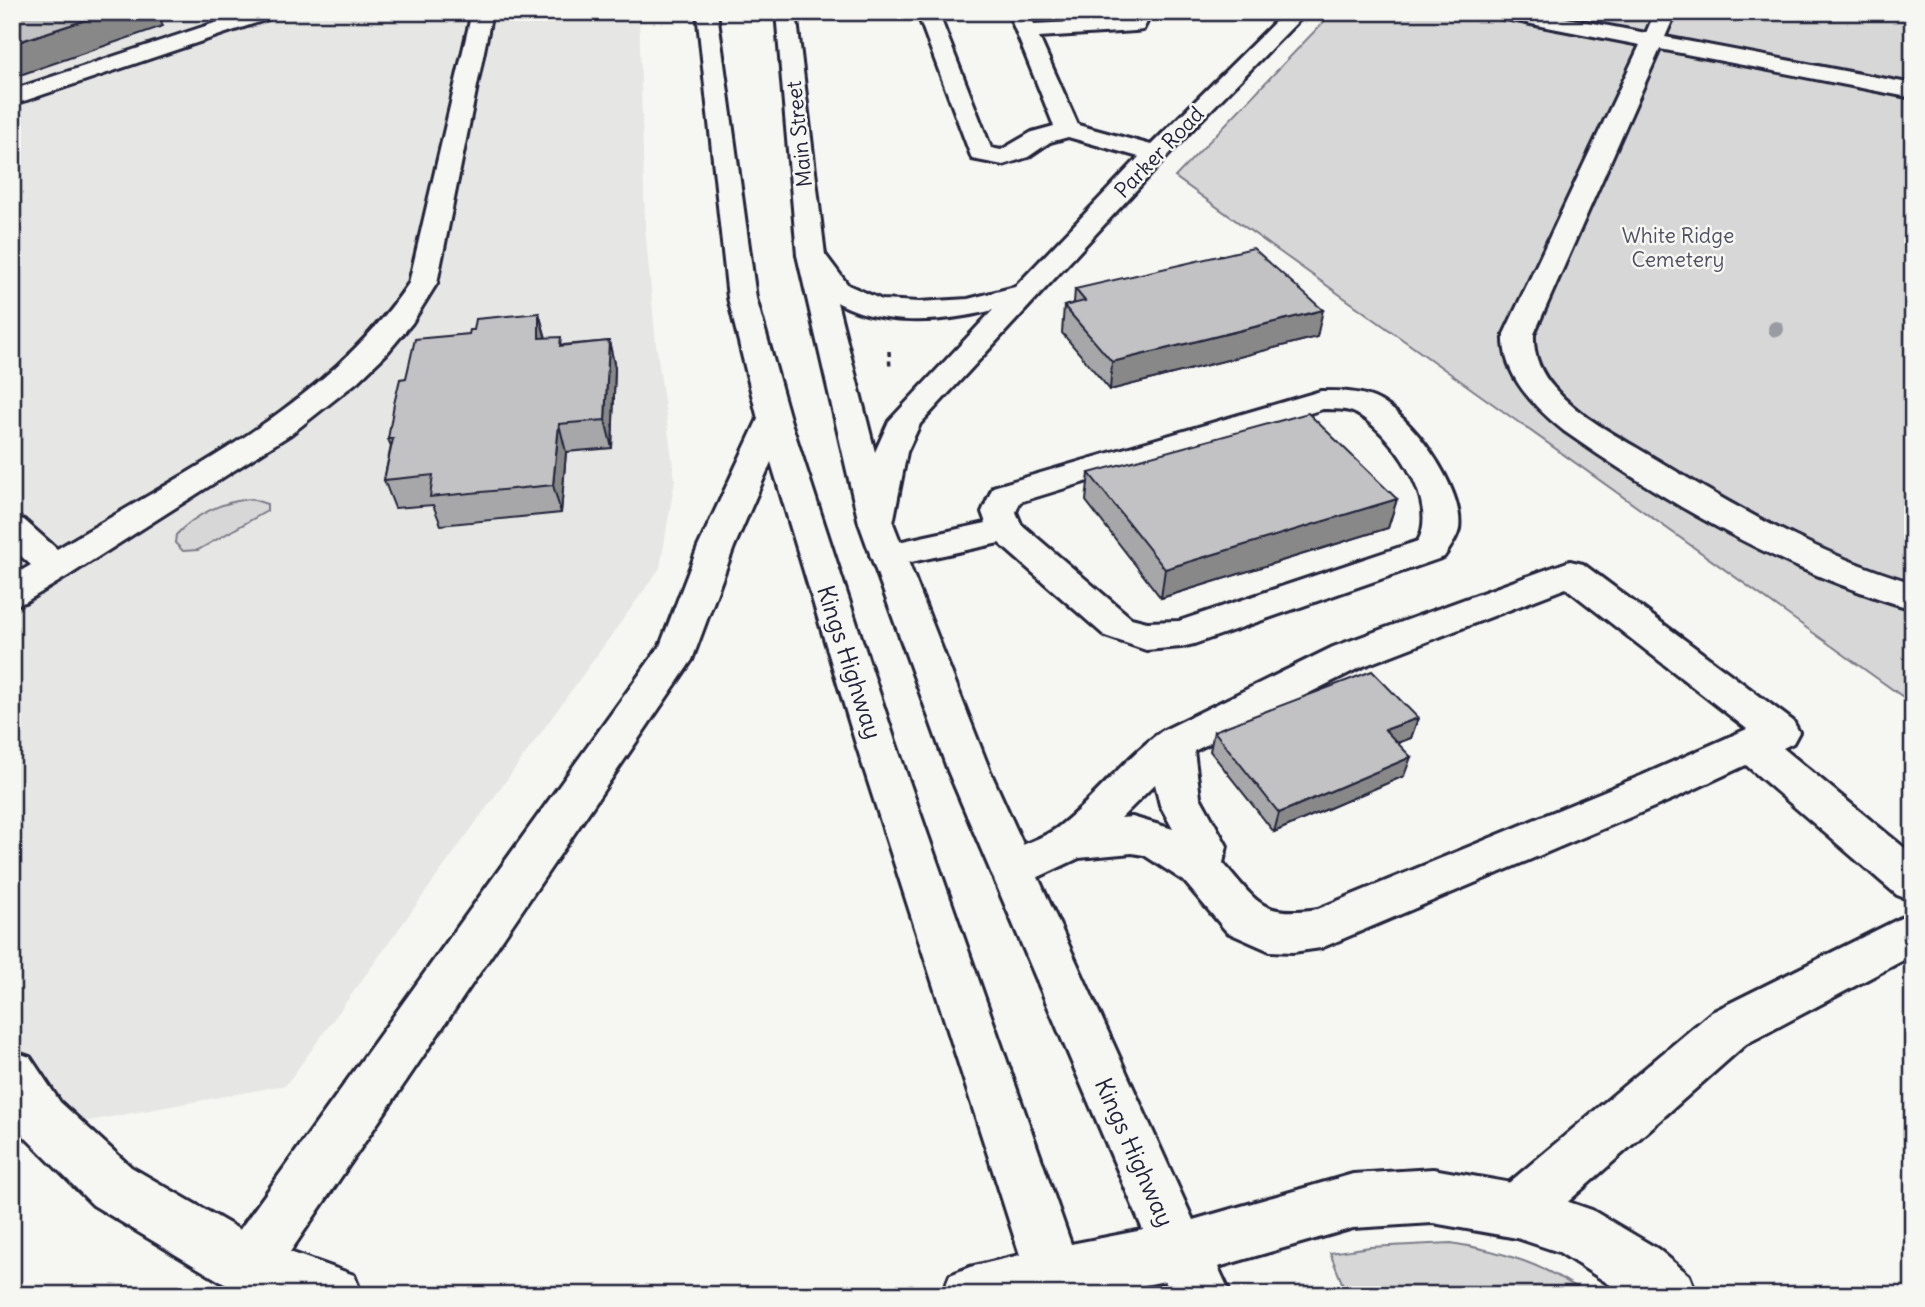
<svg xmlns="http://www.w3.org/2000/svg" width="1925" height="1307" font-family="Delius,sans-serif">
  <style>
    .built { fill: #e6e6e4 }
    .green { fill: #d7d7d7; stroke: #7c7c89; stroke-width: 2 }
    .lines { fill: none; stroke-linecap: round; stroke-linejoin: round }
    .minor-casing { stroke: #22223b; stroke-width: 6 }
    .major-casing { stroke: #22223b; stroke-width: 6 }
    .path { stroke: #22223b; stroke-width: 3.5; stroke-dasharray: 5 4.5; stroke-linecap: butt }
    .minor { fill: #f6f6f2; fill-rule: evenodd }
    .major { fill: #f6f6f2; fill-rule: evenodd }
    .tree { fill: #9a9aa3 }
    .wall { fill: #a7a7a9; stroke: #22223b; stroke-width: 2 }
    .shaded-wall { fill: #888889; stroke: #22223b; stroke-width: 2 }
    .building { fill: #c2c2c4; stroke: #22223b; stroke-width: 2 }
    .labels { text-anchor: middle; dominant-baseline: central; stroke-width: 5; stroke-linejoin: round; paint-order: stroke }
    .far-street-label { font-size: 21px; fill: #22223b; stroke: #f6f6f2 }
    .far-park-label { font-size: 21px; fill: #4f4f62; stroke: #f6f6f2 }
    .street-label { font-size: 24px; fill: #22223b; stroke: #f6f6f2 }
  </style>
  <rect width="100%" height="100%" fill="#f6f6f2"/>
  <filter id="ink" filterUnits="userSpaceOnUse"><feTurbulence type="fractalNoise" baseFrequency=".0143" numOctaves="2"/><feDisplacementMap in="SourceGraphic" scale="14" xChannelSelector="R" yChannelSelector="G"/><feConvolveMatrix kernelMatrix="1 2 1 2 8 2 1 2 1" color-interpolation-filters="sRGB"/></filter>
  <g filter="url(#ink)">
    <!-- built -->
    <path class="built" d="M12,12h627l6,215 11,117 19,136 -15,88 -374,517 -274,50z"/>
    <!-- green -->
    <g class="green">
      <path d="M1333,12h580v692l-738,-527z"/>
      <path d="M251,499l16,5v7l-69,39 -15,1 -8,-8 1,-8c19,-21 48,-34 75,-36z"/>
      <path d="M1451,1243c51,8 95,22 137,52h-241l-17,-42 40,-6z"/>
    </g>
    <g class="lines">
      <!-- minor casing -->
      <g class="minor-casing">
        <g id="minor">
          <path d="M248,12h22l1,3 -3,4 -256,86v-15z"/>
          <path d="M472,12h20l-55,271 -25,40 -26,31 -29,28 -66,52 -223,142 -43,26 -13,4v-30l19,-11 -19,-17v-31l12,3 33,29c123,-74 271,-144 352,-266z"/>
          <path d="M917,12h21l53,136 10,2 31,-18 22,-6 -46,-114h21l5,12 94,-5 3,-7h21l-9,18 -8,1 -96,6 39,88 73,20 134,-133h22l-107,109 -280,303 -13,28 -14,71 -5,8 -12,3 -12,-3 -5,-8 16,-71 14,-31 104,-111c-51,13 -117,18 -163,-12 -13,-8 -24,-30 -33,-43l4,-6 10,-2 10,2 27,36 34,15 37,2 49,-3 47,-12 124,-130 -71,-20 -18,5 -22,15 -25,8 -31,-6z"/>
          <path d="M1490,12h44l112,21 9,-21h21l-11,25 248,47v14l-253,-49 -126,285c-1,21 6,38 20,54 25,29 62,47 95,67 84,51 169,100 264,128v26c-126,-36 -242,-103 -349,-178 -30,-24 -62,-56 -60,-97l136,-289 -140,-27 -7,-2z"/>
          <path d="M1321,391c18,0 37,0 53,7 36,15 91,91 85,131 -2,10 -10,20 -15,28l-250,87 -13,3 -35,3 -41,-14 -106,-93 -111,24 -13,-4 -5,-8 5,-8 111,-24 -4,-11 11,-25zM1323,409c11,1 23,-1 32,4 36,18 85,89 63,128l-239,80 -32,1 -16,-4 -110,-94 -5,-12 4,-10z"/>
          <path d="M1570,561l13,3 210,157 6,11 -6,11 -10,5 130,107v46l-16,-6 -151,-130 -73,34 -352,149 -28,4 -23,-1 -43,-19 -43,-51 -40,-26 -12,-2 -53,5 -66,31 -16,-5 -6,-13c13,-26 45,-27 66,-43 38,-29 66,-69 105,-97l171,-84zM1566,588l181,141 -104,46 -325,134c-57,8 -59,-5 -95,-46l4,-17 -27,-49 -6,-46 167,-84zM1155,784l5,21 13,24 -41,-12 -11,1z"/>
          <path d="M1913,912v43l-167,89 -210,186 -19,8 -19,-8 -8,-19 8,-19 214,-180z"/>
          <path d="M12,1051l18,6 30,45 71,65 137,79 8,20 -8,20 -20,8 -20,-8 -135,-81 -69,-69 -12,-18z"/>
        </g>
      </g>
      <!-- major casing -->
      <g class="major-casing">
        <path id="major" d="M697,12h20l39,286 34,121 105,322 176,503 72,-14 -195,-459 -89,-248 -62,-268 -21,-243h20l29,243 68,268 97,248 203,449 160,-46 80,-5 84,15 75,26 66,39 31,26 8,20h-71l-67,-43 -42,-14 -84,-15 -80,5 -135,39 13,28h-59l-7,-14 -70,14h-153l8,-20 20,-8 50,-12 -165,-514 -84,-279 -37,85 -42,113 -402,592 64,23 8,20h-111l-23,-9 -8,-20 8,-20 432,-600 38,-99 60,-128 -30,-121z"/>
      </g>
      <!-- path -->
      <path class="path" d="M889,351l1,19"/>
      <!-- minor -->
      <use href="#minor" class="minor"/>
      <!-- major -->
      <use href="#major" class="major"/>
    </g>
    <!-- trees -->
    <circle class="tree" cx="1776" cy="329" r="8"/>
    <!-- wall -->
    <g class="wall">
      <path d="M1075,289l242,48 -207,53 -48,-57 2,-27 10,-3z"/>
      <path d="M539,313l7,25 17,7 46,-4 6,27 -3,80 -46,4 -5,61 -120,12 -8,-20 -38,3 -11,-28 7,-34 -3,-7 18,-61 63,-44z"/>
      <path d="M1089,473l308,26 -9,29 -227,70 -75,-97z"/>
      <path d="M1418,718l-7,20 -13,5 6,33 -130,56 -64,-81 4,-20z"/>
    </g>
    <!-- shaded-wall -->
    <g class="shaded-wall">
      <path d="M110,12h47l6,14 -146,50 -5,-9v-23z"/>
      <path d="M1323,310l-6,27 -207,53 2,-28z"/>
      <path d="M539,313l7,27 -7,-2z"/>
      <path d="M609,341l6,27 -3,80 -7,-28z"/>
      <path d="M559,424l7,28 -5,61 -8,-28z"/>
      <path d="M1397,499l-9,29 -227,70 4,-29z"/>
      <path d="M1418,718l-7,20 -33,12 7,-20z"/>
      <path d="M1411,757l-7,19 -130,56 5,-19z"/>
    </g>
    <!-- building -->
    <g class="building">
      <path d="M12,12h98l-98,32z"/>
      <path d="M1253,248l70,62 -211,52 -48,-56 21,-5 -10,-12z"/>
      <path d="M539,313v25l22,-1 -1,9 49,-5 -4,79 -46,4 -6,61 -123,12 3,-22 -49,5 9,-41h-5l6,-35 6,-25 6,-1 9,-39 54,-5 1,-4h4l2,-11z"/>
      <path d="M1308,413l89,86 -232,70 -76,-96z"/>
      <path d="M1372,671l46,47 -33,12 26,27 -132,56 -65,-82z"/>
    </g>
  </g>
  <g class="labels">
    <!-- far-street labels -->
    <g class="far-street-label">
      <text transform="translate(799 134) rotate(-96)">Main Street</text>
      <text transform="translate(1159 152) rotate(-46)">Parker Road</text>
    </g>
    <!-- far-park labels -->
    <g class="far-park-label">
      <text x="1678" y="235">White Ridge<tspan x="1678" dy="24">Cemetery</tspan></text>
    </g>
    <!-- street labels -->
    <g class="street-label">
      <text transform="translate(850 662) rotate(72)">Kings Highway</text>
      <text transform="translate(1135 1152) rotate(66)">Kings Highway</text>
    </g>
  </g>
  <!-- margin -->
  <rect width="1925" height="1307" fill="none" stroke="#f6f6f2" stroke-width="42"/>
  <rect x="21" y="21" width="1883" height="1265" fill="none" stroke="#22223b" stroke-width="2.5" filter="url(#ink)"/>
</svg>
